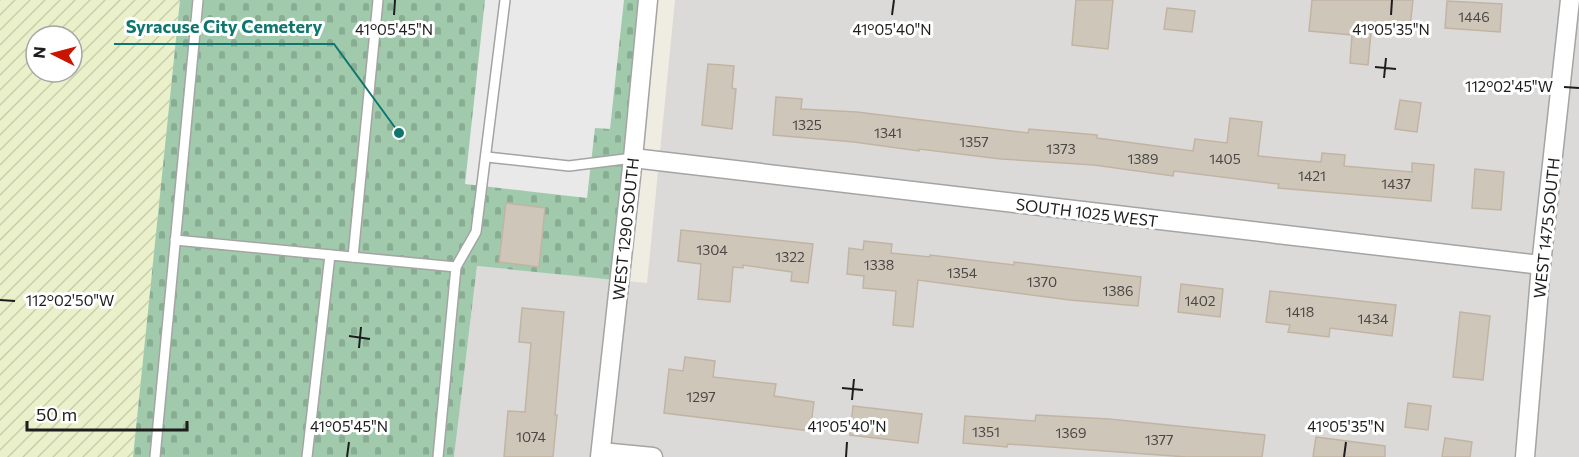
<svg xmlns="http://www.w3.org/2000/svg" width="1579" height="457" font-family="Commissioner,sans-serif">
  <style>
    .residential { fill: #dbdad9 }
    .farmland { fill: url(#farmland-furrows); fill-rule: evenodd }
    .cemetery { fill: url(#cemetery-stones) }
    .parking { fill: #e9e9e9 }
    .building { fill: #cfc6ba; stroke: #c2b4a2; stroke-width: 1.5 }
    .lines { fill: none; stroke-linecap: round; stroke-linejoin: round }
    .lane-casing { stroke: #a4a4a4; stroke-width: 12 }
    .street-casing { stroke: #a4a4a4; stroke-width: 21 }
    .lane { stroke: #fff; stroke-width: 9 }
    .street { stroke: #fff; stroke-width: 18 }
    .ticks { fill: none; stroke: #1d1d1d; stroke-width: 2 }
    .labels { text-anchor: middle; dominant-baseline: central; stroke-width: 6; stroke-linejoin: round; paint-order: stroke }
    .number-label { font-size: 14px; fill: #4a4744 }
    .street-label { font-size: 16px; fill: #1d1d1d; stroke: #fff }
    .ticks-label { font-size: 15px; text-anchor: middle; fill: #1d1d1d; stroke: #fff; stroke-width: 6; stroke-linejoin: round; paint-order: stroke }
    .leader { fill: none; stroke: #0f766e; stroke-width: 2 }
    .callout-dot { fill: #0f766e; stroke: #fff; stroke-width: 2 }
    .callout-label { font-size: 18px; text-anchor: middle; font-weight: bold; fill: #0f766e; stroke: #fff; stroke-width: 6; stroke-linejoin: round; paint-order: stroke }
  </style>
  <defs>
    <pattern id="farmland-furrows" width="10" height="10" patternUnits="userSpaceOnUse" patternTransform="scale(1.5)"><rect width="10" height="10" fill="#eaf0ca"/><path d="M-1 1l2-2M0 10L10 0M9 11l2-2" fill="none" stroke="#c8cdad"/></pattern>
    <pattern id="cemetery-stones" width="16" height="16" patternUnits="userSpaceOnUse" patternTransform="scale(1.5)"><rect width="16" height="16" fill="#a0caab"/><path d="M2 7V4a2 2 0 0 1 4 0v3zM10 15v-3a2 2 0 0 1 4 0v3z" fill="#89ad93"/></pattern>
  </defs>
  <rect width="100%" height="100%" fill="#efece1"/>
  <!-- residential -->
  <path class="residential" d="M675,0h904v457h-1125l23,-191 170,17z"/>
  <!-- farmland -->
  <path class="farmland" d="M0,0h180l-47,457h-133zM36,36h36v36h-36z"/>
  <!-- cemetery -->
  <path class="cemetery" d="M180,0h465l-30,280 -138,-14 -23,191h-321z"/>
  <!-- parking -->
  <path class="parking" d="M485,0h139l-14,129 -15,-1 -8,70 -122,-14z"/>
  <!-- building -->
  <g class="building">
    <path d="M1076,0h37l-5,49 -36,-4z"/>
    <path d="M1312,0h101l-4,36 -38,-4 -3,33 -18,-2 2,-28 -43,-4z"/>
    <path d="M1447,1l55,3 -2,28 -55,-4z"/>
    <path d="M1167,8l28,3 -3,21 -28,-3z"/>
    <path d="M708,64l26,2 -2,22 4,1 -4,40 -30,-4z"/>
    <path d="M776,97l26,2 -1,10 56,3 171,21 1,-4 68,6v3l96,13 2,-12 32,4 3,-25 32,4 -4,34 63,6 1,-9 23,2 -1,11 68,6v-9l22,2 -3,36 -153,-13 1,-4 -105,-13 -1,5 -79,-11 -93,-6 -82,-10v2l-65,-9 -81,-7z"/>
    <path d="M1400,100l21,3 -4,29 -22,-3z"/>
    <path d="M1475,169l29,3 -3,38 -29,-2z"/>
    <path d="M506,203l39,5 -6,59 -40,-5z"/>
    <path d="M681,230l132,14 -5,39 -17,-2 1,-9 -49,-7v3l-10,-1 -3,35 -32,-3 3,-35 -23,-3z"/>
    <path d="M864,241l28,3 -1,9 39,4v-2l84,10v-3l127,15 -3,29 -68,-6 -152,-20 -5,47 -20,-2 3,-34 -33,-3 1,-12 -17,-2 2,-26 14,2z"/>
    <path d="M1181,284l42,5 -3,28 -42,-5z"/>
    <path d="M1270,291l126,14 -4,31 -62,-8 -1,9 -41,-5 2,-7 -24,-3z"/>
    <path d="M522,308l42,4 -9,103h2l-4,42h-49l4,-46 17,1 6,-69 -12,-1z"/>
    <path d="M1460,312l30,4 -7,64 -30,-3z"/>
    <path d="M685,357l30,4 -2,16 63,7 -2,12 40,6 -4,29 -146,-18 5,-44 14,2z"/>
    <path d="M1408,403l23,3 -3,24 -23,-3z"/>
    <path d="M853,406l69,8 -4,29 -68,-8z"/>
    <path d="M1036,415l73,4 156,16 -3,22h-75l-179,-13 -1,3 -44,-4 2,-27 70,5z"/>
    <path d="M1316,437l69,9v11h-72z"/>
    <path d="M1445,438l27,4 -2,15h-28z"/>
  </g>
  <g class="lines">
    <!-- lane casing -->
    <g class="lane-casing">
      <g id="lane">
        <path d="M487,157l82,9 64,-8"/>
        <path d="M175,240l281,27"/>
        <path d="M353,257l25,-257"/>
        <path d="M155,457l43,-457"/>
        <path d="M307,457l23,-202"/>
        <path d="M438,457l18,-190 20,-35 29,-232"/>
      </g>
    </g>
    <!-- street casing -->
    <g class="street-casing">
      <g id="street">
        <path d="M633,158l908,107"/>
        <path d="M601,452l52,5"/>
        <path d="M600,457l33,-299 15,-158"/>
        <path d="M1525,457l16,-192 29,-265"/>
      </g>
    </g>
    <!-- lane -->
    <use href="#lane" class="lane"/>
    <!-- street -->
    <use href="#street" class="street"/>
  </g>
  <!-- ticks -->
  <path class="ticks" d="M394,15l1,-15M892,15l2,-15M1391,15l1,-15M1375,67l21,2M1384,78l2,-20M1564,87l15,1M0,300l15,1M349,336l21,3M359,348l2,-21M842,388l21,2M852,400l2,-21M347,457l2,-15M846,457l1,-15M1344,457l2,-15"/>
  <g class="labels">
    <!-- number labels -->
    <g class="number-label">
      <text x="1474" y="16">1446</text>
      <text x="807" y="124">1325</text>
      <text x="888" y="132">1341</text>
      <text x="974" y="141">1357</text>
      <text x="1061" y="148">1373</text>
      <text x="1143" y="158">1389</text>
      <text x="1225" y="158">1405</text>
      <text x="1312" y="175">1421</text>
      <text x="1396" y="183">1437</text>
      <text x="712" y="249">1304</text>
      <text x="790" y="256">1322</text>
      <text x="879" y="264">1338</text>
      <text x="962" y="272">1354</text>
      <text x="1042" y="281">1370</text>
      <text x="1118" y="290">1386</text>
      <text x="1200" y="300">1402</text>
      <text x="1300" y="311">1418</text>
      <text x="1373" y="318">1434</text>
      <text x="701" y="396">1297</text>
      <text x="986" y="431">1351</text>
      <text x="1071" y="432">1369</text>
      <text x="531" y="436">1074</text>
      <text x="1159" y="439">1377</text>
    </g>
    <!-- street labels -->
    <g class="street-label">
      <text transform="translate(1087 212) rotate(7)">SOUTH 1025 WEST</text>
      <text transform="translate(1546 228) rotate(-84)">WEST 1475 SOUTH</text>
      <text transform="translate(625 229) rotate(-84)">WEST 1290 SOUTH</text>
    </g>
  </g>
  <g class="ticks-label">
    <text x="394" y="35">41°05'45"N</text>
    <text x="892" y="35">41°05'40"N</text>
    <text x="1391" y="35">41°05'35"N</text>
    <text x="1509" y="92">112°02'45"W</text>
    <text x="70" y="306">112°02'50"W</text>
    <text x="349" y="432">41°05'45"N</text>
    <text x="847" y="432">41°05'40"N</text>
    <text x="1346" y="432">41°05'35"N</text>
  </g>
  <!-- callouts -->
  <path class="leader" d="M399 133L334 44H114"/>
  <circle class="callout-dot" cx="399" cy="133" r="6"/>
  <g class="callout-label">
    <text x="224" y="33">Syracuse City Cemetery</text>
  </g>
  <!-- north arrow -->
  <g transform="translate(54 54) rotate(276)"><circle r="28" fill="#ffffff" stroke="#a5a5a5" stroke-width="1.5"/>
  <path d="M0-4.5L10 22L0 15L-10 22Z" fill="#c91500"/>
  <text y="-9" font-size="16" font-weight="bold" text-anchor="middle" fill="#1d1d1d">N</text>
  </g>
  <!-- scale -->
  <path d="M27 421v9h160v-9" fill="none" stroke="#1d1d1d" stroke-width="3"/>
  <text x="36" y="421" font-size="18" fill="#1d1d1d" stroke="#ffffff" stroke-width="4.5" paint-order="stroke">50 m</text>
</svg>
